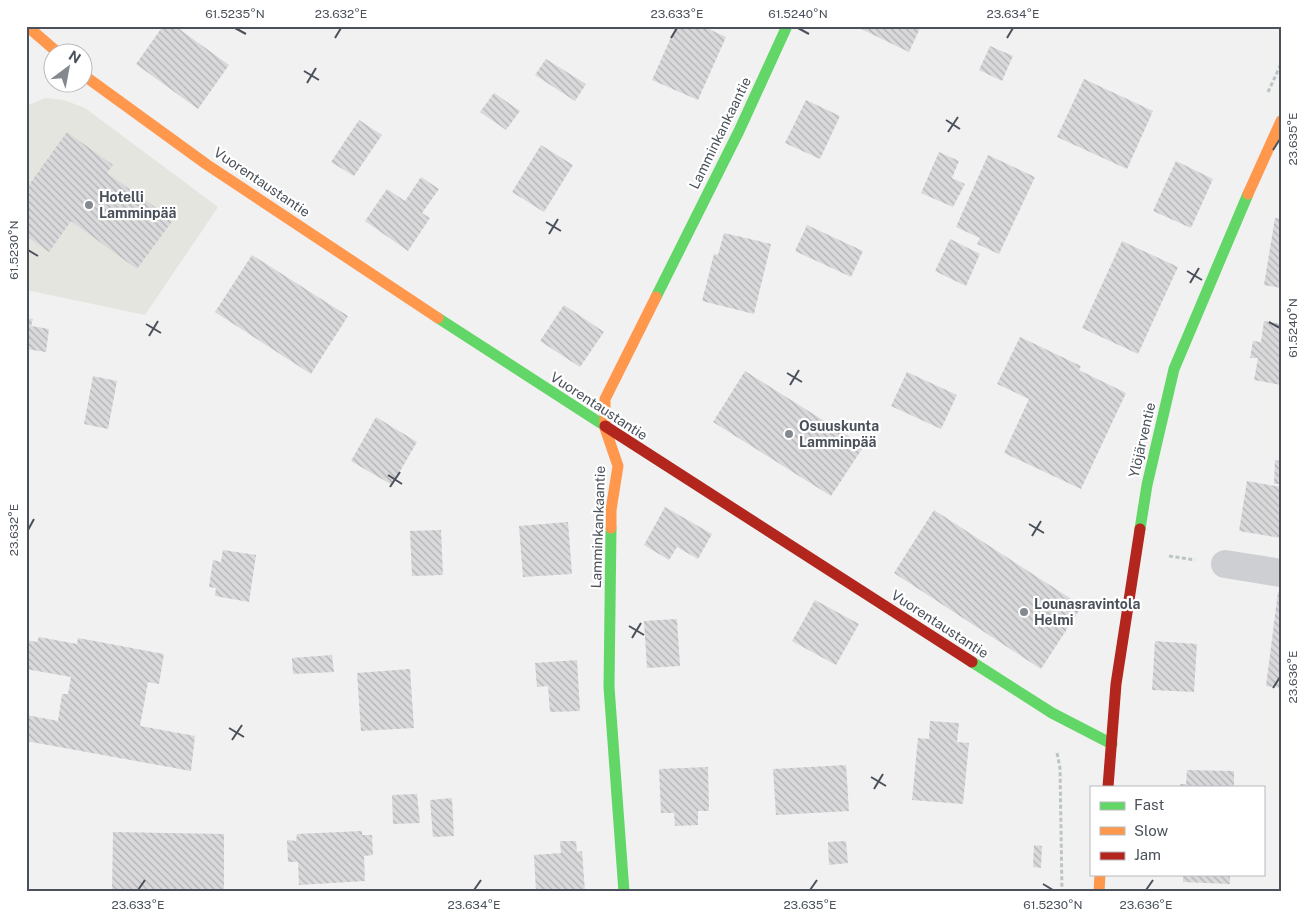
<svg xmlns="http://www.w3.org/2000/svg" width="1307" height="918" font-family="'Public Sans',sans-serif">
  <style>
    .commercial { fill: #e5e5df }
    .building { fill: url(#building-back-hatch) }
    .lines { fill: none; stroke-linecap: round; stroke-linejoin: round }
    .path { stroke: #bbc5c3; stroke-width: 3; stroke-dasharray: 4 2.5; stroke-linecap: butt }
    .street { stroke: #cdcfd2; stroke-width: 28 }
    .fast { stroke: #63d668; stroke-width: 11 }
    .slow { stroke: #ff974d; stroke-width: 11 }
    .jam { stroke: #b3261e; stroke-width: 11 }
    .ticks { fill: none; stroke: #4a515b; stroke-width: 2 }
    .poi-dot { fill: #848990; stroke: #fff; stroke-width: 2 }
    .labels { text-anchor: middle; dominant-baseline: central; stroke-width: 4.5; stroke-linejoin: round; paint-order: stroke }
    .street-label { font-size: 14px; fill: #4a515b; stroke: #fff }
    .poi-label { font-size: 14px; font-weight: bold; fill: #4a515b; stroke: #fff; text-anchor: start }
    .neatline { fill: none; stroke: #4a515b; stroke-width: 2 }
    .ticks-label { font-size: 12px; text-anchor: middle; fill: #4a515b }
  </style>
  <defs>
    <pattern id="building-back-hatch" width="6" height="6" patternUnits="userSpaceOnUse" patternTransform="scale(1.25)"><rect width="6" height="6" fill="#d9d9db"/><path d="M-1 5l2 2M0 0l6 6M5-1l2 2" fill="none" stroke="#b2b2b5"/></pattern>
  </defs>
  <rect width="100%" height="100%" fill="#f1f1f1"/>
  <!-- commercial -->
  <path class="commercial" d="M45,98l19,2 21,8 133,99 -73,108 -119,-25v-184z"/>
  <!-- building -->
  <g class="building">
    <path d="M163,26h12l54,39 -31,44 -62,-45z"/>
    <path d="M676,26h26l24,11 -28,63 -46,-20z"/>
    <path d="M855,26h66l-12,26z"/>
    <path d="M990,46l23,10 -11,25 -23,-11z"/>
    <path d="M546,59l40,25 -11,17 -40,-26z"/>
    <path d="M1084,79l69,32 -26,58 -70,-32z"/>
    <path d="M494,93l26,18 -14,19 -26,-18z"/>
    <path d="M806,100l34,16 -20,43 -35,-16z"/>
    <path d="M359,120l23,15 -28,41 -23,-14z"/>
    <path d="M67,132l46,33 -6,8 66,47 -36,49 -66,-48 -22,31 -23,-16v-47z"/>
    <path d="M541,145l32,20 -29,47 -32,-20z"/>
    <path d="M939,152l20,9 -7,17 13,6 -12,23 -32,-14z"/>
    <path d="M988,155l47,22 -36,77 -22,-10 3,-6 -24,-11z"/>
    <path d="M1176,161l37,18 -22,49 -38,-17z"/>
    <path d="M421,177l18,12 -17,24 8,5 -22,33 -43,-30 22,-32 18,12z"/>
    <path d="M1275,218l6,1v69l-17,-3z"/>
    <path d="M807,225l56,26 -12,26 -56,-26z"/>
    <path d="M724,233l47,11 -17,70 -52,-13 12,-47 4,1z"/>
    <path d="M950,239l30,15 -14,32 -31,-15z"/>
    <path d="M1122,241l56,26 -40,87 -56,-26z"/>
    <path d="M252,255l96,61 -37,58 -96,-62z"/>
    <path d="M564,305l40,27 -24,35 -40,-26z"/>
    <path d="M26,318l7,1 -2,7 18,3 -3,23 -20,-3z"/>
    <path d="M1264,321l17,3v61l-27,-5 4,-22h-8l3,-17 8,1z"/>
    <path d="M1020,337l61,29 -2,4 47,23 -45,96 -77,-36 25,-54 -32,-15z"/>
    <path d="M745,371l119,75 -33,50 -118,-74z"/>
    <path d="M907,372l50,23 -16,34 -50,-23z"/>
    <path d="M93,376l24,5 -9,48 -24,-5z"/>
    <path d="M376,417l41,25 -25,43 -41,-24z"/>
    <path d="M1275,460l6,1v23h-7z"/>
    <path d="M1247,481l34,6v51l-42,-7z"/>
    <path d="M665,507l47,27 -14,25 -21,-12 -8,13 -25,-15z"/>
    <path d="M934,510l148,96 -41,63 -147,-96z"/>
    <path d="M568,522l4,52 -49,3 -4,-51z"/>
    <path d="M441,530l2,45 -31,1 -2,-45z"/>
    <path d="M223,550l33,5 -7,47 -34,-6 1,-8 -7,-1 4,-27 8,2z"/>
    <path d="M1278,592h3v96l-15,-2z"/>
    <path d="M815,600l44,24 -23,41 -44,-24z"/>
    <path d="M677,619l3,47 -33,2 -3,-47z"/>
    <path d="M39,637l38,7 1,-6 86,16 -5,30 -11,-2 -8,44 55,10 -4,35 -165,-30v-26l32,6 4,-27h6l3,-17 -45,-8v-29l11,2z"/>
    <path d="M1155,641l42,3 -3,48 -42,-2z"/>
    <path d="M332,655l2,17 -41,2 -1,-16z"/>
    <path d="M577,660l3,51 -30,1 -2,-26 -11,1 -2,-24z"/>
    <path d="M410,669l4,59 -53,3 -4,-58z"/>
    <path d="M930,721l29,2 -2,19 12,1 -6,61 -51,-4 6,-62 11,1z"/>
    <path d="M846,765l3,46 -73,4 -3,-46z"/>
    <path d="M708,767l1,44h-11v14l-23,1 -1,-13h-13l-2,-44z"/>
    <path d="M1187,770l47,1v16h-54v-3h6z"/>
    <path d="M417,794l3,29 -27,1 -1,-29z"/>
    <path d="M452,798l2,38 -21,1 -3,-37z"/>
    <path d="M362,831v4h10l1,20 -9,1 1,25 -66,4 -1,-23h-10l-1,-22 9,1 1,-7z"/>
    <path d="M113,832l111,2v58h-112z"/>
    <path d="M560,841h16l1,11 5,-1 3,41h-49l-2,-37 27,-2z"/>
    <path d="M846,841l2,22 -19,2 -1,-23z"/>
    <path d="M1034,845l8,1 -1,22 -8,-1z"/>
    <path d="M1183,874h47v10l-47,-2z"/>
  </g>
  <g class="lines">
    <!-- path -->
    <g class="path">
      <path d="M1268,92l13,-28"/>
      <path d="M1169,556l26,4"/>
      <path d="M1057,753l3,15 2,124"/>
    </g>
    <!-- street -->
    <path class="street" d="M1225,564l56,9"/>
    <!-- fast -->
    <g class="fast">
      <path d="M656,297l83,-166 48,-105"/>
      <path d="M438,318l167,108"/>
      <path d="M611,528l-2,159 15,205"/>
      <path d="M1140,529l7,-44 27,-116 74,-175"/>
      <path d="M972,662l80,51 60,31"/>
    </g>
    <!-- slow -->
    <g class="slow">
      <path d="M27,26l30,26"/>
      <path d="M82,74l124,90 232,154"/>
      <path d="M1248,194l33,-73"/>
      <path d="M611,528v-18l7,-44 -13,-38v-29l51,-102"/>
      <path d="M1099,892l1,-18"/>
    </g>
    <!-- jam -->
    <g class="jam">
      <path d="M605,426l367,236"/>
      <path d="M1108,787l8,-103 24,-155"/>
    </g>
  </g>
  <!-- ticks -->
  <path class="ticks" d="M235,28l11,6M798,28l11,6M335,38l6,-10M671,38l6,-10M1007,38l6,-10M304,71l15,9M307,83l9,-15M946,120l14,9M948,132l10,-15M1273,150l7,-11M546,222l15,9M549,234l9,-15M28,250l10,6M1187,271l15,9M1190,283l9,-15M1269,322l11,6M146,324l15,9M149,336l9,-15M787,373l15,9M790,385l9,-15M388,475l14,9M390,487l10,-15M1029,524l15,9M28,530l6,-11M1032,536l9,-15M629,626l15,9M632,638l9,-15M1273,688l7,-11M229,728l15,9M232,740l10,-15M871,777l15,9M874,789l9,-15M1043,884l10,6M138,890l7,-10M474,890l7,-10M810,890l7,-10M1146,890l7,-10"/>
  <!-- markers -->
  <g class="poi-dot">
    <circle cx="89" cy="205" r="5"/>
    <circle cx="789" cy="434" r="5"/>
    <circle cx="1024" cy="612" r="5"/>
  </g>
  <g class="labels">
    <!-- street labels -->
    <g class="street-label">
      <text transform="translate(720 133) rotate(-64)">Lamminkankaantie</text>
      <text transform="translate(262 182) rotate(34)">Vuorentaustantie</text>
      <text transform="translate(599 406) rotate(33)">Vuorentaustantie</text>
      <text transform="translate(1142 440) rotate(-77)">Ylöjärventie</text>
      <text transform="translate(598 527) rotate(-88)">Lamminkankaantie</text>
      <text transform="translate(940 624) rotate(33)">Vuorentaustantie</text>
    </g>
    <!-- poi labels -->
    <g class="poi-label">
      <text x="99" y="197">Hotelli<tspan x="99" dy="16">Lamminpää</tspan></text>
      <text x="799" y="426">Osuuskunta<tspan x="799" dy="16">Lamminpää</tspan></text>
      <text x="1034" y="604">Lounasravintola<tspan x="1034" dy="16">Helmi</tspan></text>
    </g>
  </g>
  <!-- border -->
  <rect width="1307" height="918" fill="none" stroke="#ffffff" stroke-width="55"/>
  <!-- legend -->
  <rect x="1090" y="786" width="175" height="90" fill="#ffffff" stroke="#b7b9bd"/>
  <rect x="1100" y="802" width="25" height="8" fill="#63d668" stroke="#b7b9bd"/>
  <text x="1134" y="810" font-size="15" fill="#4a515b">Fast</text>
  <rect x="1100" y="827" width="25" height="8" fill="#ff974d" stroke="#b7b9bd"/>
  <text x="1134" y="836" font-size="15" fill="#4a515b">Slow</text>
  <rect x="1100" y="852" width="25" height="8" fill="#b3261e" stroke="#b7b9bd"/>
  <text x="1134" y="860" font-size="15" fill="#4a515b">Jam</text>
  <!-- north arrow -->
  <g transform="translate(68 68) rotate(32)"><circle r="24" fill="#ffffff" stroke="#b7b9bd"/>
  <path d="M0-4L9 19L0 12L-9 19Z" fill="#848990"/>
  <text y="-8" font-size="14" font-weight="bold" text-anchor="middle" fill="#4a515b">N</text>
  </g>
  <rect x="28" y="28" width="1252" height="862" class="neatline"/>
  <g class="ticks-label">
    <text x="235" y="18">61.5235°N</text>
    <text x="341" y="18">23.632°E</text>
    <text x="677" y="18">23.633°E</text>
    <text x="798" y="18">61.5240°N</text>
    <text x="1013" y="18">23.634°E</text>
    <text transform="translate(1293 139) rotate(-90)" y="4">23.635°E</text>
    <text transform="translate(14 250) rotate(-90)" y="4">61.5230°N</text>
    <text transform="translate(1293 328) rotate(-90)" y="4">61.5240°N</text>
    <text transform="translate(14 530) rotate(-90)" y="4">23.632°E</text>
    <text transform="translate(1293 677) rotate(-90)" y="4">23.636°E</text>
    <text x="138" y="909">23.633°E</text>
    <text x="474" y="909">23.634°E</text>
    <text x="810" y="909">23.635°E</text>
    <text x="1053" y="909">61.5230°N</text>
    <text x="1146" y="909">23.636°E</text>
  </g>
</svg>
